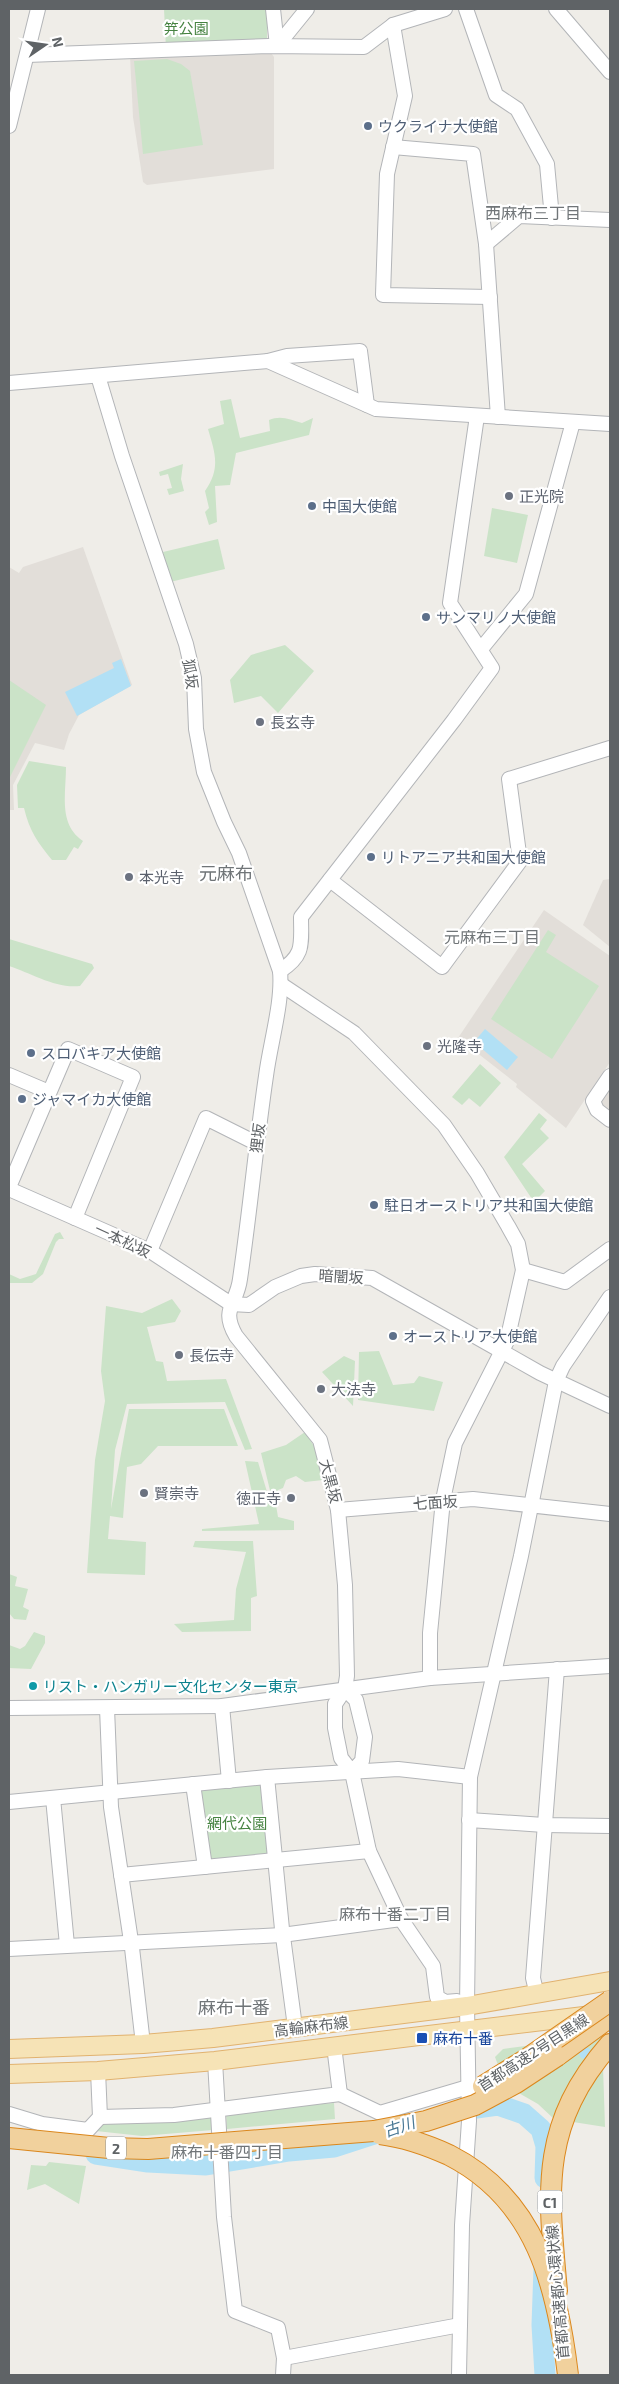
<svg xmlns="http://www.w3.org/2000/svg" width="619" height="2384" font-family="'Exo 2','Noto Sans JP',sans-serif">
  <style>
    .education { fill: #e2ded9 }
    .green { fill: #cbe3c8 }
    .water { fill: #b2e0f5 }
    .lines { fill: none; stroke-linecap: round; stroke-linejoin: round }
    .river { stroke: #b2e0f5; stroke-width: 21 }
    .minor-casing { stroke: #b3b5b8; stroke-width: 16 }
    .major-casing { stroke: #e1b26f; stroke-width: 20 }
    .highway-casing { stroke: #db871c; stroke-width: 22 }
    .minor { stroke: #fff; stroke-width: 14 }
    .major { stroke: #f6e3b6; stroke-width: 18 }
    .highway { stroke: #f1d19d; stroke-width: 20 }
    .highway-bridge-casing { stroke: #db871c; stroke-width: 22; stroke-linecap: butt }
    .highway-bridge { stroke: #f1d19d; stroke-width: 20 }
    .service-dot { fill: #5c6f8a; stroke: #fff; stroke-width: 2 }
    .worship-dot { fill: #6b7280; stroke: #fff; stroke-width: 2 }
    .culture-dot { fill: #0f9aa8; stroke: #fff; stroke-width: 2 }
    .transit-dot { fill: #1a4fb4; stroke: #fff; stroke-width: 2 }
    .labels { text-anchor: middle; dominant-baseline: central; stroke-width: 4.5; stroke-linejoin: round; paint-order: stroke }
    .shield { fill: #fff; stroke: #8f9294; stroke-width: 1 }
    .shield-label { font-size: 14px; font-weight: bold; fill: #5f6366 }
    .park-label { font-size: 15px; fill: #468341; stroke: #fff }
    .service-label { font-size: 15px; fill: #4e5e75; stroke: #fff; text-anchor: start }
    .worship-label { font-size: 15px; fill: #5b616d; stroke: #fff; text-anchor: start }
    .street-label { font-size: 15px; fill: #5f6366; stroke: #fff }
    .culture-label { font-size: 15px; fill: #0d838f; stroke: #fff; text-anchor: start }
    .transit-label { font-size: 15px; fill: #164399; stroke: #fff; text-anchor: start }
    .neighbourhood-label { font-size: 16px; fill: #707578; stroke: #fff }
    .water-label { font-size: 16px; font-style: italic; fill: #497895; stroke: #fff }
    .quarter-label { font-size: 18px; fill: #707578; stroke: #fff }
  </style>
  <rect width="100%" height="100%" fill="#efede8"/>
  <!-- education -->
  <g class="education">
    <path d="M269,50l5,7v112l-127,16 -4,-3 -10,-65 -3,-61z"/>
    <path d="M83,547l49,138 -53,30 -10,19 -5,16 -29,-7 -22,42 1,25h-5v-243l10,6 4,-6z"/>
    <path d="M610,879v68l-27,-22 20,-45z"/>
    <path d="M544,910l66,46v106l-44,66 -50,-41 1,-3 -59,-46z"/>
    <path d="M610,1088v23l-7,-5 -1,-5z"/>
  </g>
  <!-- green -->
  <g class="green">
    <path d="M164,9h103v32l-101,8z"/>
    <path d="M167,59l14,5 9,7 13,74 -60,9 -9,-93z"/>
    <path d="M231,399l9,39 30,-7 -1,-11c11,-5 21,-1 33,3l11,-5 -4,17 -73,18 -6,32 -15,1 2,36 -8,3 -4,-13 4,-4 -4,-17c16,-23 10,-38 3,-62l16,-5 -4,-23z"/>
    <path d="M183,464l-2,15 3,12 -15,4 -2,-6 5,-1 -4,-14 -8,2 -1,-4z"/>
    <path d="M492,508l36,7 -11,48 -33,-7z"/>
    <path d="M218,539l7,30 -55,13 -7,-30z"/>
    <path d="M285,645l29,26 -36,42 -17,-17 -27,7 -4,-23 21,-25z"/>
    <path d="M9,680l37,25 -37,74z"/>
    <path d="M29,761l37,6c0,27 -8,57 17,74l-5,8 -4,-2 -8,13h-14c-14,-17 -23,-30 -28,-52h-6l-1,-23z"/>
    <path d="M548,930l8,5 -10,17 53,34 -47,73 -61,-40z"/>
    <path d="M9,939l83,25 2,4 -14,18c-24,3 -49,-13 -71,-20z"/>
    <path d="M480,1064l21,19 -21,24 -11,-9 -7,7 -10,-8z"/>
    <path d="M539,1113l8,7 -7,9 9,9 -27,26 23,27 -11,11 -30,-45z"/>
    <path d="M60,1232l4,7h-5l-3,3 -13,32 -11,9h-23v-9l11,5 16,-5 19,-40z"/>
    <path d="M172,1299l9,12 -6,11 -28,5 9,34 7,1 4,19 59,-2 26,70 -7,1 -20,-48 -98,2 -12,46 -4,59 18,-100h95l14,37h-80l-17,18 -14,3 -4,51 -13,-2 -2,23 38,3 -1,33 -58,-2 8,-113 10,-59 -4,-30 5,-65 36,7z"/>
    <path d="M379,1351l14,34 21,-2 5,-7 24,6 -9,29 -76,-11 1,-48z"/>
    <path d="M344,1356l11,5 -2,45 -31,-34z"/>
    <path d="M305,1432l12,19 6,29 -18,2 -9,-6 -10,4 -3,8 -5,2v13h-5l-12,-50 25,-8z"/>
    <path d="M245,1461l13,1 13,43h5l2,12 16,4v9l-92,1v-2l57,-5z"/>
    <path d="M195,1541h58l4,55 -6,2v33l-69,1 -8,-8 60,-4 2,-31 10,-37 -53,-5z"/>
    <path d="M9,1574l8,3 -2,9 13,3 -5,18 6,3 -3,10 -12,-1 -5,-6z"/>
    <path d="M34,1632l11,4v7l-14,26 -22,-1v-23l11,4 5,-3z"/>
    <path d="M261,1781l9,77 -54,5 -8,-5 -8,-64 2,-6z"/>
    <path d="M602,2036l3,91 -51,-8 -16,-15 -21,-12 -19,-27 -3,-8 8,-8z"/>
    <path d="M334,2103l1,16 -108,10 -1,-17z"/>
    <path d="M210,2115l3,15 -71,6 -46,-5 9,-9z"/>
    <path d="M49,2162l37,4 -7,38 -34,-20 -18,6 4,-25 15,1z"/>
  </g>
  <!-- water -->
  <g class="water">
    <path d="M121,659l10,27 -54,30 -12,-24 49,-24 -2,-5z"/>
    <path d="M485,1029l33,28 -11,13 -33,-28z"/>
    <circle cx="585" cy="2053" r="6"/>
  </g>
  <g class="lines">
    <!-- river -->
    <g class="river">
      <path d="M469,2109l29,-4 26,9 17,15 5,17 -1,32"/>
      <path d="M96,2154l52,8 58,3 83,-14 45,-4 40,-13"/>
      <path d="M544,2268l-2,57 3,50"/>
    </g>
    <!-- minor casing -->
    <g class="minor-casing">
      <g id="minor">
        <path d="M273,9l4,37"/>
        <path d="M466,9l30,86 21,14 30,55 5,54"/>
        <path d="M556,9l54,63"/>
        <path d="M393,25l12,71 -18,78 -4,121 107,2"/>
        <path d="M277,46l30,-37"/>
        <path d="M27,55l242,-9 95,1 29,-22 52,-16"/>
        <path d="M9,126l29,-117"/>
        <path d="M393,147l80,7 13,90 12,173"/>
        <path d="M486,244l33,-28 91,4"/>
        <path d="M268,361l19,-5 73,-5 7,54"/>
        <path d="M98,376l24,80 64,188 8,34 2,51 8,43 20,50 15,31 41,118c3,31 -10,73 -14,105 -10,68 -16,135 -26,203 -3,25 -20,30 -4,57l84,104 18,70 7,75 2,91 -2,13"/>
        <path d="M9,383l259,-22 108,48 234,15"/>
        <path d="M481,649l45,-55 47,-172"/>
        <path d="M330,880l112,87 78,-106 -11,-82 101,-31"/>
        <path d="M280,971c25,-16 21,-27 21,-54l153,-197 38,-52 -42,-65 27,-187"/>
        <path d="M282,985l72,48 90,92 33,48 31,53 10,18 5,26 -16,71 -52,102 -12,57 -13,133v45"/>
        <path d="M9,1075l40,17"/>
        <path d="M610,1076l-17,25 4,9 13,10"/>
        <path d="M9,1187l59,-138 65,28 -58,141"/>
        <path d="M9,1189l141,62 81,53 18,1 26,-18 26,-11 14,-2 57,4 168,95 70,33"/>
        <path d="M150,1251l56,-133 50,25"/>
        <path d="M523,1270l42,12 45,-33"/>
        <path d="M338,1510l135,-11 137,15"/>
        <path d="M222,1706l7,75"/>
        <path d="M9,1708l213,-2 208,-28 180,-12"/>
        <path d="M107,1708l4,99 21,141 11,96"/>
        <path d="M352,1772l10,-11 3,-24 -9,-37 -11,-11 -10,15v24l6,30 11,14 17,79 32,68 32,47 4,31 8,5 12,-1"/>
        <path d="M267,1777l15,152 13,98"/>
        <path d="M193,1784l12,83"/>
        <path d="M53,1798l14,147"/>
        <path d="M9,1802l258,-25 131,-8 72,8"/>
        <path d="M469,1820l75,5 66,1"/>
        <path d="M121,1875l248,-24"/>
        <path d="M9,1949l273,-14 119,-16"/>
        <path d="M537,1995l-4,-17 24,-309"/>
        <path d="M215,2061l9,156 11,94 43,17 6,30 -1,17"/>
        <path d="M340,2094l40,19 88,-26"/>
        <path d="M9,2114l33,10 46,6 12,-13 -2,-46"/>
        <path d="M100,2117l74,-2 166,-21 -6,-48"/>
        <path d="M284,2358l176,-33"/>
        <path d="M459,2375l3,-150 7,-104 -2,-115 3,-229 51,-221 35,-175 7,-15 47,-69"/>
      </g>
    </g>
    <!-- major casing -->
    <g class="major-casing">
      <g id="major">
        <path d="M9,2049l134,-5 70,-6 254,-32 143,-25"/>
        <path d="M9,2074l89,-3 117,-10 377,-46"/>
      </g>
    </g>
    <!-- highway casing -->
    <g class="highway-casing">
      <g id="highway">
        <path d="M557,2056l53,-39"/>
        <path d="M557,2291c-9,-100 -18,-166 53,-247"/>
      </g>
    </g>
    <!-- minor -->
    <use href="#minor" class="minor"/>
    <!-- major -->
    <use href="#major" class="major"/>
    <!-- highway -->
    <use href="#highway" class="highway"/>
    <!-- highway-bridge casing -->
    <g class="highway-bridge-casing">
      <g id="highway-bridge">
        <path d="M483,2086l45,-28 82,-57"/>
        <path d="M380,2134c24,3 47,11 69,21 87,44 108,130 119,220"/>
        <path d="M9,2138l100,10 39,1 226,-18 52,-10 49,-16 41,-22 41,-27"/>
      </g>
    </g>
    <!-- highway-bridge -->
    <use href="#highway-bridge" class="highway-bridge"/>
  </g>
  <!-- markers -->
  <g class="service-dot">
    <circle cx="368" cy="126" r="5"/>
    <circle cx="312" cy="506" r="5"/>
    <circle cx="426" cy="617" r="5"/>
    <circle cx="371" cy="857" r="5"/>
    <circle cx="31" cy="1053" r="5"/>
    <circle cx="22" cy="1099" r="5"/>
    <circle cx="374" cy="1205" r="5"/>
    <circle cx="393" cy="1336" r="5"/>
  </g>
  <g class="worship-dot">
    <circle cx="509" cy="496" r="5"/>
    <circle cx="260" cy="722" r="5"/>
    <circle cx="129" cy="877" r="5"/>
    <circle cx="427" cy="1046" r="5"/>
    <circle cx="179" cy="1355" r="5"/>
    <circle cx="321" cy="1389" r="5"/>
    <circle cx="144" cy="1493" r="5"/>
    <circle cx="291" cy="1498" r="5"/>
  </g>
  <circle class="culture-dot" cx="33" cy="1686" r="5"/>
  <rect class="transit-dot" x="416" y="2032" width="12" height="12" rx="2.5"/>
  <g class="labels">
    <!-- shield labels -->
    <g class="shield">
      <rect x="106" y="2136.5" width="20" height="23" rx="4"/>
      <rect x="537.5" y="2190.5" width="25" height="23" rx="4"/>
    </g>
    <g class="shield-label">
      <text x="116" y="2148">2</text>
      <text x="550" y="2202">C1</text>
    </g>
    <!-- park labels -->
    <g class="park-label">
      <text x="186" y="28">笄公園</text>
      <text x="237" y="1823">網代公園</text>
    </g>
    <!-- service labels -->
    <g class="service-label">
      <text x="378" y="126">ウクライナ大使館</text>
      <text x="322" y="506">中国大使館</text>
      <text x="436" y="617">サンマリノ大使館</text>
      <text x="381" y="857">リトアニア共和国大使館</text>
      <text x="41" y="1053">スロバキア大使館</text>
      <text x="32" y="1099">ジャマイカ大使館</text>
      <text x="384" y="1205">駐日オーストリア共和国大使館</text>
      <text x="403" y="1336">オーストリア大使館</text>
    </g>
    <!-- worship labels -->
    <g class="worship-label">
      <text x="519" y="496">正光院</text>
      <text x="270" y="722">長玄寺</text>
      <text x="139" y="877">本光寺</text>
      <text x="437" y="1046">光隆寺</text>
      <text x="189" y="1355">長伝寺</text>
      <text x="331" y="1389">大法寺</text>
      <text x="154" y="1493">賢崇寺</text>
      <text x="281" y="1498" text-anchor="end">徳正寺</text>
    </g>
    <!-- street labels -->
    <g class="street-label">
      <text transform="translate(191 674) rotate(81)">狐坂</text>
      <text transform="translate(257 1138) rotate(-83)">狸坂</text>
      <text transform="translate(123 1240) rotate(25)">一本松坂</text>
      <text transform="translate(341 1276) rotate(3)">暗闇坂</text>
      <text transform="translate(331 1481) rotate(75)">大黒坂</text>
      <text transform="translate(435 1502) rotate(-4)">七面坂</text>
      <text transform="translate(311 2026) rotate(-7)">高輪麻布線</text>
      <text transform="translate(533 2052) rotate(-33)">首都高速2号目黒線</text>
      <text transform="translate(557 2292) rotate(-95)">首都高速都心環状線</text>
    </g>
    <!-- culture labels -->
    <g class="culture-label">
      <text x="43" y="1686">リスト・ハンガリー文化センター東京</text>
    </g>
    <!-- transit labels -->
    <g class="transit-label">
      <text x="433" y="2038">麻布十番</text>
    </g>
    <!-- neighbourhood labels -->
    <g class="neighbourhood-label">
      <text x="533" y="212">西麻布三丁目</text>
      <text x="492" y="936">元麻布三丁目</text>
      <text x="395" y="1913">麻布十番二丁目</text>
      <text x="227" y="2151">麻布十番四丁目</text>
    </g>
    <!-- water labels -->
    <g class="water-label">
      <text transform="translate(399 2126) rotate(-19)">古川</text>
    </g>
    <!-- quarter labels -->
    <g class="quarter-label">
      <text x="226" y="873">元麻布</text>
      <text x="234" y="2007">麻布十番</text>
    </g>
  </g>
  <!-- border -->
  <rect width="619" height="2384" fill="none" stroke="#5f6366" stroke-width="20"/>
  <!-- north arrow -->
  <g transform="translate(45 45) rotate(77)" stroke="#ffffff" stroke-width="4" paint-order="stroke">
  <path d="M0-4L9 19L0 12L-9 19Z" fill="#5f6366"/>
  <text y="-8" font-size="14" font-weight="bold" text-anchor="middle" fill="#5f6366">N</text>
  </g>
</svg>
